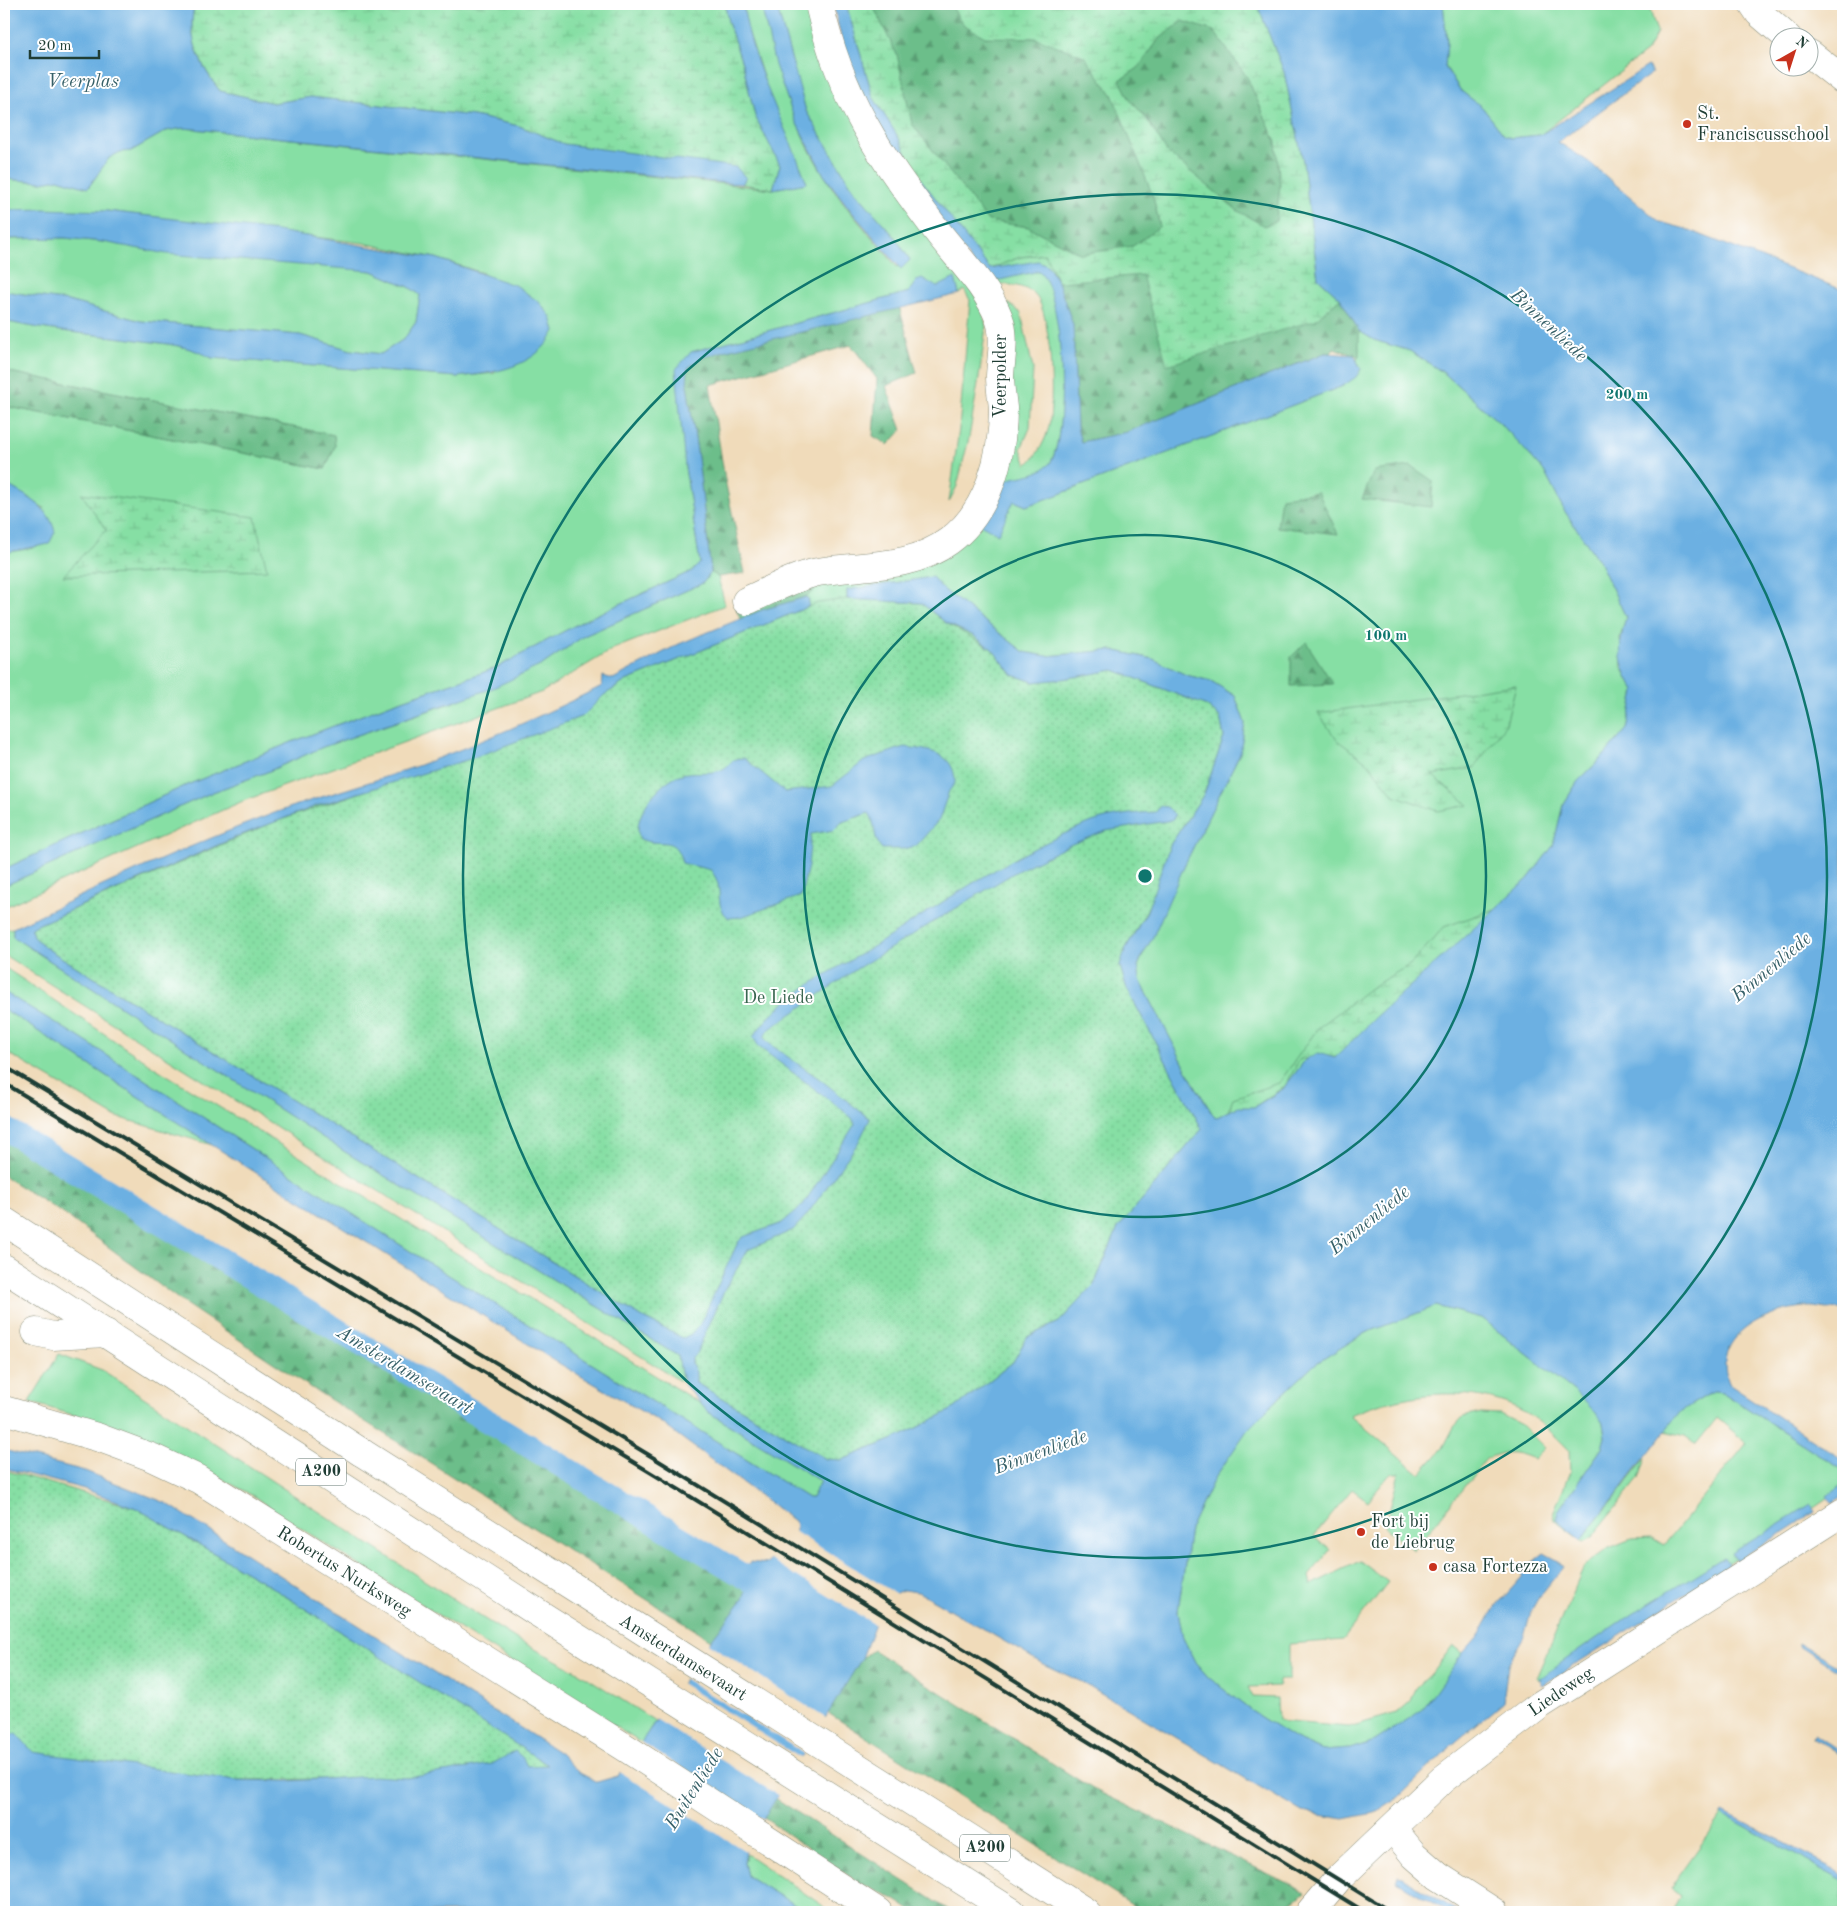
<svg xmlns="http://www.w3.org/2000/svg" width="1847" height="1916" font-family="'Old Standard TT',serif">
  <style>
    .grass { fill: #86dfa4; stroke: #528e6c }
    .forest { fill: url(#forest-firs); stroke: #467e5f }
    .wetland { fill: url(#wetland-marsh); stroke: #528e6c; fill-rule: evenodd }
    .park { fill: url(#park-dots); stroke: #528e6c }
    .water { fill: #6cb0e2; stroke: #46768b }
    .pier { fill: #f0dbba }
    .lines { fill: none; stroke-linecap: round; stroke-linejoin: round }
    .canal { stroke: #6cb0e2; stroke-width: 24 }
    .minor-casing { stroke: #888c77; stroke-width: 29 }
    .major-casing { stroke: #888c77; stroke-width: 29 }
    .highway-casing { stroke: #888c77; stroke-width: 29 }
    .minor { stroke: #fff; stroke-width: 28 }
    .major { stroke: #fff; stroke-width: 28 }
    .highway { stroke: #fff; stroke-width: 28 }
    .rail { stroke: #1f3d34; stroke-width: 4 }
    .ring { fill: none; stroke: #0f766e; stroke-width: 2.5 }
    .poi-dot { fill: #c8321e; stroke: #fff; stroke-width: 2 }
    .labels { text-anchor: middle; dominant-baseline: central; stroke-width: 4; stroke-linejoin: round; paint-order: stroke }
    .shield { fill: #fff; stroke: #627771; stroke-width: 1 }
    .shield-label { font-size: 16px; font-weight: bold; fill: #1f3d34 }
    .poi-label { font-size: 18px; fill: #1f3d34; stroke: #fff; text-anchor: start }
    .street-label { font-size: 18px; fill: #1f3d34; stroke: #fff }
    .park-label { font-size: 18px; fill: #396650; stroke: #fff }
    .water-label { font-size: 19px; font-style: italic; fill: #366068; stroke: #fff }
    .centre { fill: #0f766e; stroke: #fff; stroke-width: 2.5 }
    .ring-label { font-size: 15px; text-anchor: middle; font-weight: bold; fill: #0f766e; stroke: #fff; stroke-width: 4; stroke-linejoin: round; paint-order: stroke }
  </style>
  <defs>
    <pattern id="forest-firs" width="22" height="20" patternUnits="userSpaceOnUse" patternTransform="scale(1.25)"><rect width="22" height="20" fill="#6cbe8a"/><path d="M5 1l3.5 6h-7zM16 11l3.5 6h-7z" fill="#589c72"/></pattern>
    <pattern id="wetland-marsh" width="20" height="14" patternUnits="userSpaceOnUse" patternTransform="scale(1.25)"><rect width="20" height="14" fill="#86dfa4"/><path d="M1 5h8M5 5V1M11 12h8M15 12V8" fill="none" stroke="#73c08e"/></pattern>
    <pattern id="park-dots" width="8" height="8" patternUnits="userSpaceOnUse" patternTransform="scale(1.25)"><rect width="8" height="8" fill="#86dfa4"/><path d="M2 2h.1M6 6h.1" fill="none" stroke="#73c08e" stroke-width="1.8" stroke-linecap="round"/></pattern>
  </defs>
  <rect width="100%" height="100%" fill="#fff"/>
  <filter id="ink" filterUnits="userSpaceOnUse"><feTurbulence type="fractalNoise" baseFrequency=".02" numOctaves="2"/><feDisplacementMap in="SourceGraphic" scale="10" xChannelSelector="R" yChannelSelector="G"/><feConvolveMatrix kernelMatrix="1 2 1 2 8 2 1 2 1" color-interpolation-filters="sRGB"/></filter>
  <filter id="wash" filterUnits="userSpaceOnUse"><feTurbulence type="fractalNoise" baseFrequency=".0096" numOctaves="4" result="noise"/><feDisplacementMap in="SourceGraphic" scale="20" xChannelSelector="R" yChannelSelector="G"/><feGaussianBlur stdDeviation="1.12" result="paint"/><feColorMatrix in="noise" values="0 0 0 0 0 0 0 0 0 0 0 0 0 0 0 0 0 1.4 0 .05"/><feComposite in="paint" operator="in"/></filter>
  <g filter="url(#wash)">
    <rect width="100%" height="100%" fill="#f0dbba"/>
    <!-- grass -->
    <g class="grass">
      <path d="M743,4h18c14,61 29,117 63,171 20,33 49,62 73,92l13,-7 -16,-24 -41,-47 -47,-78 -30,-107h37l169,302 4,20 -6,45 -11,67 -12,48 -8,16 10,-73 11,-129 -6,-10 -5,4 -4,-15 -18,8 -20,-7 -8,12 -218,60 -6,115 15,96 -8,8 -107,49 -89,48 -105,36 -99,38 -105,43 -183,84v-316l29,-5 11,-40 -40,-25v-77l321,63 10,-23 -2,-11 -329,-64v-50c46,11 94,13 141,20 24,3 45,5 67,17l245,19 38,-4 -12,-100 -47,-15 -73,-15 -256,-32 -103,-1v-31l38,3 16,-3 30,9 21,-30 11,-6 11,-1 35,-20 18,-3 589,61 33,-6 -38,-91 -22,-68z"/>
      <path d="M1443,4h205l9,28 -10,19 -107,84 -29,3 -7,-3 -22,-28 -21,-16 -16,-25 2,-24z"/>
      <path d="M65,238l307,33 37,16 11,8 -4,27 -12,17 -23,15 -30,-4 -51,-15 -159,-14 -73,-20 -64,-10v-52z"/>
      <path d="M1045,254l13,28 -11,-17 -57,4 30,-12z"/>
      <path d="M1039,271c26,19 30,165 11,192 -8,12 -24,14 -37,15l1,23 12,5 23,-8 294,-112 18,-17 -4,-8 2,-30 15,9 36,11 34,22 60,54 40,44 20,39 36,53 26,54 -6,21 2,29 13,24 -8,38 -25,29 -24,23 -15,24 -10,41 -25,33 -55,51 -167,129 -23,30 -29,18h-16l-23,11 -22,-36 -53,-102 -2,-14 47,-102 55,-111 5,-30 -10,-27 -24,-15 -25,-6 -33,-16 -41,-9 -65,6 -23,-4 -81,-63 -11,-12 -85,13v9l99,24 28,13 18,13 71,30 51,-9 24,8 82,39 4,20 -20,57 -34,51 -23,66 -22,39 -429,422 -4,-8v-8l-49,-38 -597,-370 13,-33 177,-78 83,-32 151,-46 193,-93 145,-59 1,-7 -3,-3 7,-6 -1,-12 87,-11 77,-58 32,-172v-35l13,10 12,56 -3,59 -9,21 6,16c10,-9 19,-25 22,-39 5,-24 3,-114 -14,-131 -11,-10 -25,-11 -39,-10l-3,-4z"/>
      <path d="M711,572l7,5 7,28 -112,44 -71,43 -299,109 -239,106v-21l209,-94 54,-20 56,-25 131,-45 88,-37 42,-29 119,-53z"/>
      <path d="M13,928v9l329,213 336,206 5,27 -679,-428v-26z"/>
      <path d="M4,967l150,100 502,309 45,28 7,8 112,69 -8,17h-4l-395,-245 -336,-217 -73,-44z"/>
      <path d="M4,1009l208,136 -98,-29 -110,-65z"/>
      <path d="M1436,1306l45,12 93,73 22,22 7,10 2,14 -3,11 -44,63 -2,8 31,14 59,-75 -7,21 -47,58 -9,5 -29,-22 -1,-7 17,-41 -1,-22c-15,-16 -34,-34 -54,-43 -52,-23 -114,-13 -165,8l70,59 23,-26 11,-21 9,-10 18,-4 19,1 23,12 22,22 -11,11c-19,-8 -29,-9 -48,0l-72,91 -29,-22 14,-55h-8l-23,28 -16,-12 -38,47 16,14 -21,26 2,9 49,-24 28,21 -45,58 -54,4v36h-10v6l-31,1 5,10 24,1 1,23 71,6 48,-14 14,-12 5,-13 15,-14 22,-29 10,8 -40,57 -48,31 -25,8 -27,2 -28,-12 -44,-28 -43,-34 -13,-15 -12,-24 -5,-27 12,-82 24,-50 34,-51 67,-64 48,-30z"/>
      <path d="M59,1354l43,16 360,235 56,35 62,33 75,48 -14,22 -361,-228 -25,-18 -63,-35 -67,-32 -96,-28z"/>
      <path d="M1714,1391l8,1 121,78v17l-79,54 -82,49 -141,92 -5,-4 48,-112 25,-18 22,-9 21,-1 12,7 83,-102 -30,-25 -21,26 -11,-8 -21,-5 17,-20z"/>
      <path d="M1723,1814l120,66v32h-171l8,-17 -10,-7z"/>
      <path d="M747,1854l85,58h-26l-59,-36 -3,-13z"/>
    </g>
    <!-- forest -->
    <g class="forest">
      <path d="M872,4h78l13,20 22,13 51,1 48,18 28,38 41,102 7,31 -27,19 -52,8 -53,-27 -40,-6 -76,-97 -15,-69z"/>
      <path d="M1183,21l31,10 33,46 29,65 4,44 -4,35 -12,5 -26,-15 -71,-59 -21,-34 -16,-18 -10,-20 18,-12 21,-29z"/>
      <path d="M1142,275l173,45 25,-22 19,33v26l-25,-9 -3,5h-6l-198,79 -46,10 -4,-14 -4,-103 -15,-43z"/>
      <path d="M899,306l18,67 -31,13 16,44 -14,15 -15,-9 4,-57 -26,-34 -141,40 15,95 20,93 -27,4 -7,-5 -13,-114 -11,-73 1,-17 13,-10 26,-8z"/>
      <path d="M4,371l330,64 1,11 -10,23 -321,-63z"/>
      <path d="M1411,466l22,15 -2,26 -69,-8 12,-28z"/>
      <path d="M1318,492l20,42 -61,-7 4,-30z"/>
      <path d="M812,579l1,12 -7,6 -66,22 -4,-11z"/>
      <path d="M1306,642l27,42 -42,2v-29z"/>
      <path d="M4,1140l739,446 3,4 -3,9 -32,41 -407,-257 -123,-82 -114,-85 -63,-40z"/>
      <path d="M873,1650l220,139 213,103 -27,20h-136l-315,-199 34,-55z"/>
      <path d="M775,1798l177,114h-39l-25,-17 -26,-10 -98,-67z"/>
    </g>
    <!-- wetland -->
    <g class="wetland">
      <path d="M195,4h530l3,18 16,47 11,47 25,49 -7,24 -31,-5 4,-6 -182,-34 -45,-18 -45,-10 -163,-19 -38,6 -53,-12c-19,-25 -35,-55 -25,-87z"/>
      <path d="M846,4h26l25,51 15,69 76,97 40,6 53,27 52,-8 27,-20 -7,-30 -41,-102 -28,-38 -48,-18 -51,-1 -22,-13 -13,-20h307l27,68 19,89 15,117 22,20 -25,22 -148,45 -25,-90 -84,7 -13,-28 -25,3 -30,12 -74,-96 -16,-33 -27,-43zM1183,21l31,10 33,46 29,65 4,44 -4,35 -12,5 -26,-15 -71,-59 -21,-34 -16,-18 -10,-20 18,-12 21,-29z"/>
      <path d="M81,493l174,24 12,53 -204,6 43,-46z"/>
      <path d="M1516,685l-10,39 -32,44 -42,7 37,30 -31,6 -44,-16 -27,-33 -30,-22 -19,-27z"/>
      <path d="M1506,905l-171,153 -35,1 -15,27 -31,21 -26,4 5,-13 46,-15 39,-55 52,-40 41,-24 33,-37z"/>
    </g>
    <!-- park -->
    <g class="park">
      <path d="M847,599l74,4 25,20 46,26 21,26 21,7 80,-12 93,36 13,11 4,20 -20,57 -34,51 -19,57 -26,48 -5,16 7,23 75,140 -84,99 -24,57 -35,37 -32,15 -14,25 -58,46 -54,28 -59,24 -16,-1 -130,-76c-7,-48 -12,-44 -53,-65l-597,-370 -14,-12 -1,-7 4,-3 237,-103 311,-107 21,-21 22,-14 192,-78z"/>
      <path d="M4,1470l132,38 126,73 287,184 -142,13 -172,2 -231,-22z"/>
    </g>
    <!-- water -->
    <g class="water">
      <path d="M4,4h191c-10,32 6,63 25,87l53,12 38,-6 163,19 45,10 45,18 172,23 10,11 -4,6 -16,-1 -542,-55 -18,3 -35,20 -11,1 -11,6 -21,30 -30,-9 -16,3 -38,-3z"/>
      <path d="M725,4h18c9,63 42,120 64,179l-34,6 7,-24 -25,-49 -11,-47 -16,-47z"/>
      <path d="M761,4h15l30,107 47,78 41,47 16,24 -9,9 -50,-58 -27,-36 -29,-55 -20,-55z"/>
      <path d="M833,4h13l27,93 27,43 16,33 74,96 48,-8 9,4 11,17 15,43 4,103 4,14 46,-10 198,-79 29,2 7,14 -5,8 -13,9 -294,112 -23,8 -12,-5 -16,33 -18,-10c6,-12 10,-28 18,-38 11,-13 38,-6 52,-23 19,-24 14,-174 -11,-192l-52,12 -103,-142 -38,-84z"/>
      <path d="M1257,4h186l4,38 -2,25 16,24 21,16 22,28 7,3 29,-3 108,-69 4,7 -94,69 31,20 71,60 26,7 157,61v1019c-15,2 -26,-3 -38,-2 -40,3 -97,31 -75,78l113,75v10l-121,-78 -8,-1 -33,20 -100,129 -25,-20 2,-9 44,-63 3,-11 -2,-14 -7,-10 -22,-22 -93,-73 -45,-12 -73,28 -48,30 -36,34 -31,31 -34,50 -24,50 -12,82 5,27 12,24 13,15 43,34 44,28 28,12 27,-2 25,-8 47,-31 41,-57 17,-19 15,-27 27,-30 2,-8 20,-16 13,7 6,7 -24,30 -8,14 -7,26 -16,27 -5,38 -51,43 -53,52 -25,16 -30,6 -42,-7 -218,-129 -41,-19 -108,-63 -17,-9 -15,-2 -7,3 -21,30 -13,35 -115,188 -3,17 3,13 59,36h-802v-178h13l16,18 202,28 52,1 87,-5 33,2 85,-14 23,-13 8,7 4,8 21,-1 -286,-184 -126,-73 -52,-19 -80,-21v-18l81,21 81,32 394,250 18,19 19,10 21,-6 93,-136 32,-41 3,-10 -6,-5 10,-22 17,2 28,-33 1,-6 -2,-4 -134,-99 -105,-61 -343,-216 -208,-136v-17l73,44 336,217 395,245h4l8,-17 -112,-69 -25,-29 -5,-27 -336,-206 -329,-213v-9c87,-42 174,-82 264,-116 46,-17 94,-29 140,-46 63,-23 125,-50 185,-80l1,-10 10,3 66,-35 83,-34 44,-13 3,3 -1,7 -182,74 -22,14 -21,21 -113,43 -151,46 -83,32 -201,89 -4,3 2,7 13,12 597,370 40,20 8,-4 9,-10 38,-82 5,-5 39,-14 21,-18 52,-81 -3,-6 -12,-10 -81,-61 -6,-10c30,-44 85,-68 128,-95 68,-44 135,-90 211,-120 20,-7 42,-9 64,-10l4,-6 7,1 8,8 -2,5 -67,11 -34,13 -55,27 -159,97 -91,63 -3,7 7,7 50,35 49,39 -12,24 -52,73 -13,14 -45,20 -23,39 -29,65 -4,4v6l4,8v11l130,76 16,1 59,-24 54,-28 58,-46 14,-25 32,-15 35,-37 24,-57 84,-99 -75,-140 -7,-23 5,-16 22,-39 23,-66 34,-51 20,-57 -4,-20 -13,-11 -93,-36 -51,9 -29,3 -21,-7 -21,-26 -18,-13 -28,-13 -25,-20 -74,-4v-9l85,-13 11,12 81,63 23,4 65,-6 41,9 33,16 25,6 24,15 10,27 -5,30 -55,111 -32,73 -11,19 -4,10 2,14 53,102 22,36 23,-11h16l29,-18 23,-30 12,-6 17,5 40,-40 153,-139 25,-33 10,-41 15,-24 24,-23 25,-29 8,-38c-17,-30 -18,-40 -9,-74l-26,-54 -36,-53 -20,-39 -40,-44 -60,-54 -34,-22 -36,-11 -15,-9 -19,-33 -22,-20 -15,-117 -19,-89z"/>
      <path d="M43,209l64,2 170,20 159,27 81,28 23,17 11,14 4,14c-19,37 -61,42 -98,46l-245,-19c-23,-12 -42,-14 -67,-17 -47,-7 -95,-9 -141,-20v-30l64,10 73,20 159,14 51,15 30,4 23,-15 12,-17 4,-27 -11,-8 -37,-16 -205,-17 -64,-12 -38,-4 -61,1v-29z"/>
      <path d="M922,278l15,9 18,-9 4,16 -232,56 -26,8 -13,10 -1,17 11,73 13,114 -8,11 -119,53 -42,29 -49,23 -170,59 -56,25 -54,20 -209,94v-17l183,-84 105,-43 99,-38 105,-36 89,-48 107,-49 8,-8 -15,-96 -9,-98 15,-17 218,-60 8,-12z"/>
      <path d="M4,483c23,14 44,21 51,49l-6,12 -45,9z"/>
      <path d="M904,747c25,3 51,5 51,36l-6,8 -10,29 -23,26 -12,3h-22c-10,-11 -5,-24 -13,-36l-27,9 -8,8 -23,4 -3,32 -7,30 -60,21 -12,1c-14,-11 -7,-23 -12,-37 -1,-4 -4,-7 -6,-11l-29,-7c-7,-30 -20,-15 -42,-24 -10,-21 19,-57 39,-64 13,-5 30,0 42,-5 11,-5 8,-12 23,-12l41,34 47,-6 32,-25z"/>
      <path d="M1843,1485v11l-11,8 -6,-8z"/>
      <path d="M1811,1504l4,7 -78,51 -5,-9z"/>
      <path d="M1724,1557l5,9 -186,119 -4,-6 10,-8 83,-57z"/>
      <path d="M1798,1642l45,27v5l-45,-29z"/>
      <path d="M1814,1734l29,20v3l-30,-20z"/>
      <path d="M1724,1812l110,56 9,6v6l-115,-62 -5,-4z"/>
      <path d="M1398,1876l4,1 57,35h-11l-52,-31z"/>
    </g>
    <!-- pier -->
    <g class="pier">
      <path d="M792,1530l106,65 -21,31 -108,-67 5,-4z"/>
      <path d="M706,1642l121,77 -22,35 -123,-77z"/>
      <path d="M679,1682l123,77 -23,37 -125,-78z"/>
      <path d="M639,1741l126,80 -15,26v7l-132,-83z"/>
    </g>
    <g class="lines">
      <!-- canal -->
      <path class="canal" d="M4,1128c254,156 512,308 766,464"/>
    </g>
  </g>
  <g filter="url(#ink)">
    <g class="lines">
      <!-- minor casing -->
      <g class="minor-casing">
        <g id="minor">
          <path d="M1753,4l6,9 29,25"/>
          <path d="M1810,54l33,26"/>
          <path d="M746,601c23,-10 48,-24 72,-29 45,-8 92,-2 131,-31 40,-29 54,-86 54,-133 -1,-10 -3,-21 -3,-32 1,-19 6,-40 -1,-58 -13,-33 -40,-58 -62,-87 -58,-77 -96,-131 -118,-227"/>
          <path d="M1393,1829l21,26 24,21 56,36"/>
          <path d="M1310,1912l28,-33 105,-100 97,-74 303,-193"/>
        </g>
      </g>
      <!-- major casing -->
      <g class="major-casing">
        <g id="major">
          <path d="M4,1221l357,231"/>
          <path d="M4,1268l531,343"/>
          <path d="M36,1332l17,4 53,-3"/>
          <path d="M4,1410l96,28 51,19 47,22 428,269 252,164"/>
        </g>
      </g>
      <!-- highway casing -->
      <g class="highway-casing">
        <g id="highway">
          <path d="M361,1452l725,460"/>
          <path d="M535,1611l477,301"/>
        </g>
      </g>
      <!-- minor -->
      <use href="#minor" class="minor"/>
      <!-- major -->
      <use href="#major" class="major"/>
      <!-- highway -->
      <use href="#highway" class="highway"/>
      <!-- rail -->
      <g class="rail">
        <path d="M4,1066l655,395 732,451"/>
        <path d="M4,1083l679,409 682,420"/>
      </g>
    </g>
  </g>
  <!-- distance rings -->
  <g class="ring">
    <circle cx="1145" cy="876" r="341"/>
    <circle cx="1145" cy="876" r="682"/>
  </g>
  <!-- markers -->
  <g class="poi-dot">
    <circle cx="1687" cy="124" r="5"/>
    <circle cx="1361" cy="1532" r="5"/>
    <circle cx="1433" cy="1567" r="5"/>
  </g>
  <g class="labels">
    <!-- shield labels -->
    <g class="shield">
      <rect x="296" y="1458.5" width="50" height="27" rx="4"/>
      <rect x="960" y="1834.5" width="50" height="27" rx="4"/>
    </g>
    <g class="shield-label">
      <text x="321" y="1472">A200</text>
      <text x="985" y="1848">A200</text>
    </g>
    <!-- poi labels -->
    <g class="poi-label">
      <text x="1697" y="114">St.<tspan x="1697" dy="21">Franciscusschool</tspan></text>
      <text x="1371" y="1522">Fort bij<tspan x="1371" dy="21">de Liebrug</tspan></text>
      <text x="1443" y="1567">casa Fortezza</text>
    </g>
    <!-- street labels -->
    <g class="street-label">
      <text transform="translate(1001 376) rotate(-90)">Veerpolder</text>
      <text transform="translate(344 1572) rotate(32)">Robertus Nurksweg</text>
      <text transform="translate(683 1658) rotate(32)">Amsterdamsevaart</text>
      <text transform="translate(1561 1692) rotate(-34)">Liedeweg</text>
    </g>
    <!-- park labels -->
    <g class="park-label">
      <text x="778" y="998">De Liede</text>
    </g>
    <!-- water labels -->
    <g class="water-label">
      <text x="83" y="82">Veerplas</text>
      <text transform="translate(1548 326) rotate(43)">Binnenliede</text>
      <text transform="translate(1772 968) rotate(-40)">Binnenliede</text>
      <text transform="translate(1370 1221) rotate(-39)">Binnenliede</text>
      <text transform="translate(404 1371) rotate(31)">Amsterdamsevaart</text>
      <text transform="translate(1041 1453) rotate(-20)">Binnenliede</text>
      <text transform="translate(695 1789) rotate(-58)">Buitenliede</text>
    </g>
  </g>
  <circle cx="1145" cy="876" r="8" class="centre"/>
  <g class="ring-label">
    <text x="1627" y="399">200 m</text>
    <text x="1386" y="640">100 m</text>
  </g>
  <!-- margin -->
  <rect width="1847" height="1916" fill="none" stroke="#fff" stroke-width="20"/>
  <!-- north arrow -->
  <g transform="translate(1794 52) rotate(39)"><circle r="24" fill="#ffffff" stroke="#a5b1ae"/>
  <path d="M0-4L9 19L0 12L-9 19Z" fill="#c8321e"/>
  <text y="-8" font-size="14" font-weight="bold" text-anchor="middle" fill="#1f3d34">N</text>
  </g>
  <!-- scale -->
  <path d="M30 50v8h69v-8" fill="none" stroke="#1f3d34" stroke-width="2.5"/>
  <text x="38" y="50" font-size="15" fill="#1f3d34" stroke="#ffffff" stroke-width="4" paint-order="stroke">20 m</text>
</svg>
